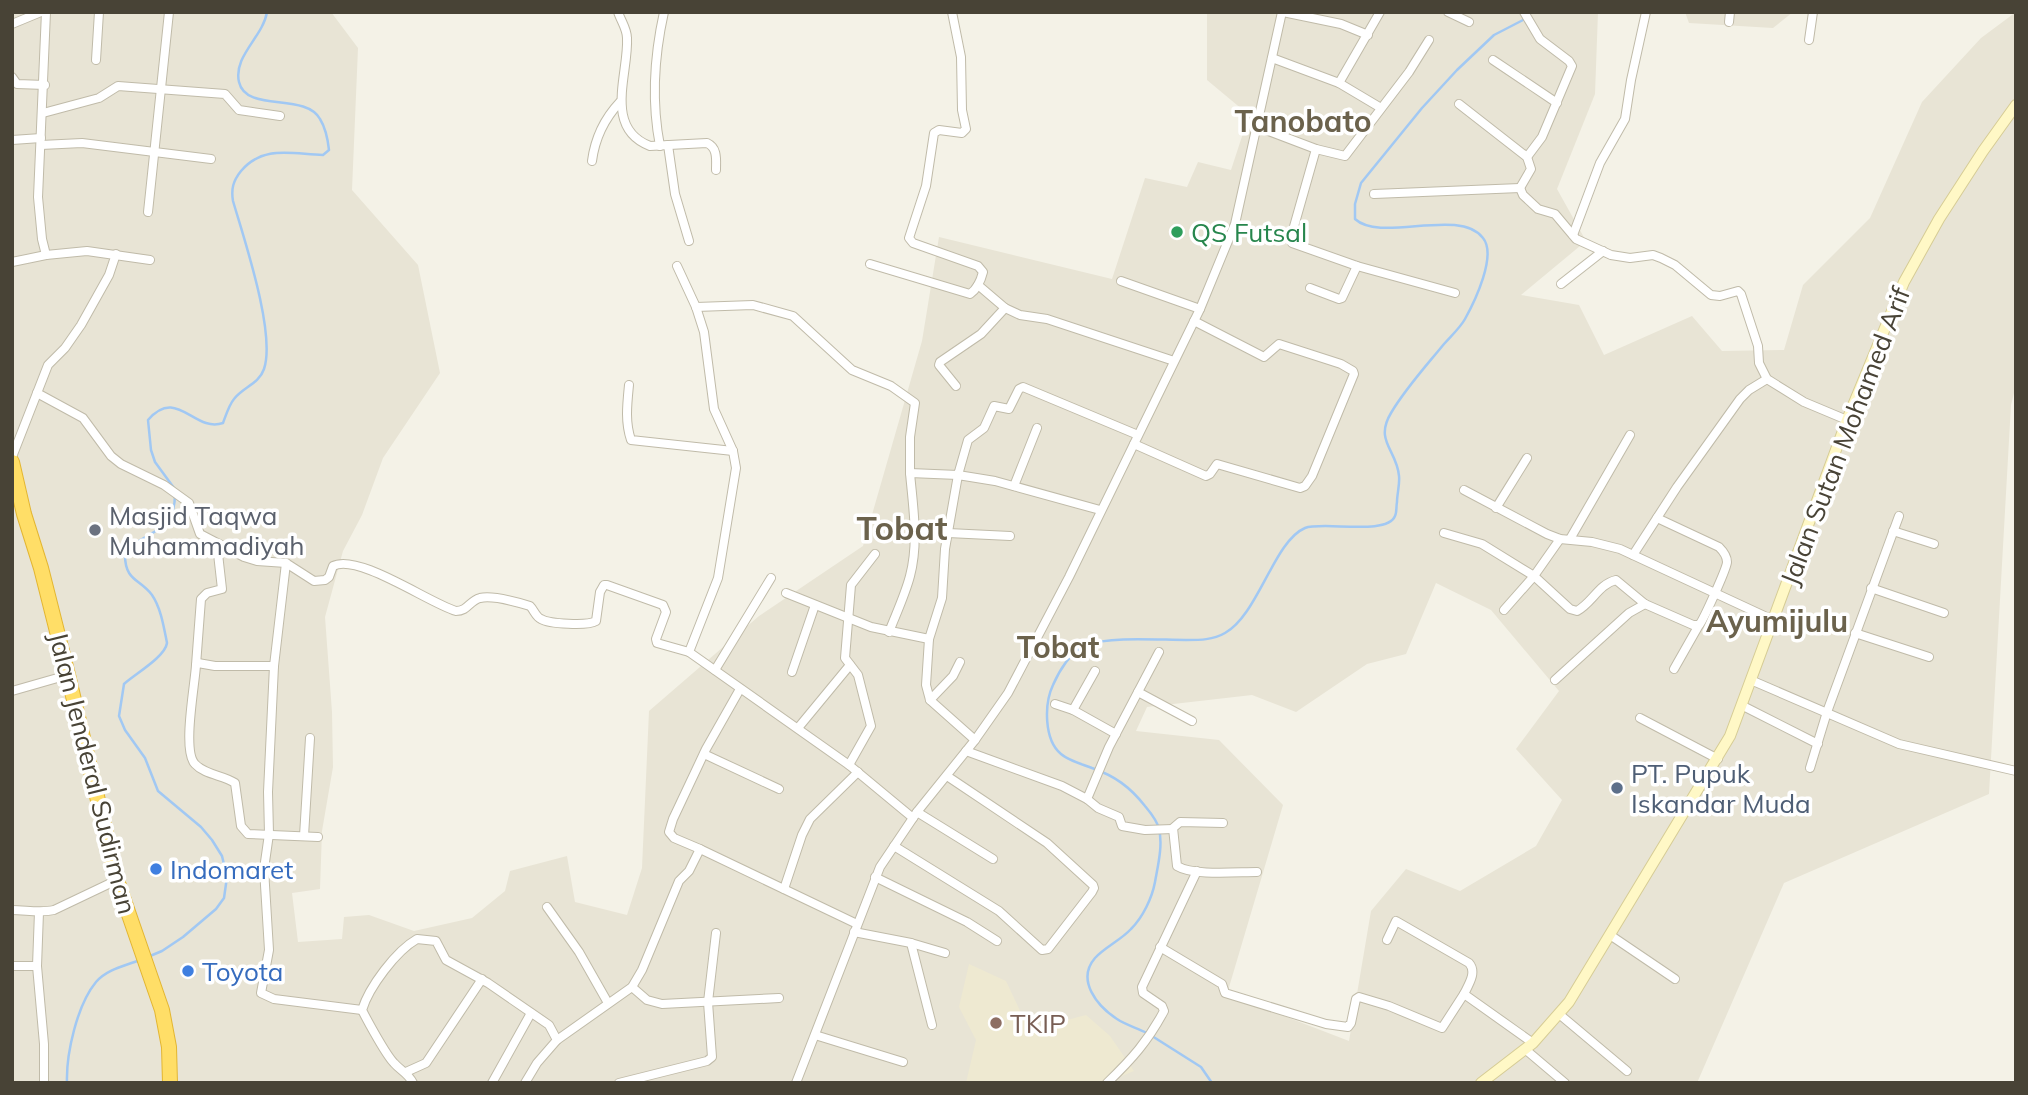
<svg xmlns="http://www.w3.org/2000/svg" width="2028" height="1095" font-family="Mulish,sans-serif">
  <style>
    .residential { fill: #e8e4d5; fill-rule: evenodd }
    .education { fill: #eee9d1 }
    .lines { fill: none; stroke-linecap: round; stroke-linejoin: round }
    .stream { stroke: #a1c8f3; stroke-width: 2.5 }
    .street-casing { stroke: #c0bba9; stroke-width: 10 }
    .secondary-casing { stroke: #d6cc95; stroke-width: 12 }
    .highway-casing { stroke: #e3b632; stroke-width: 16 }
    .street { stroke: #fff; stroke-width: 8 }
    .secondary { stroke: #fff8c6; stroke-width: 10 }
    .highway { stroke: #ffde67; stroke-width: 14 }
    .leisure-dot { fill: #2e9e5b; stroke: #fff; stroke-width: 2.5 }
    .worship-dot { fill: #6b7280; stroke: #fff; stroke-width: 2.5 }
    .service-dot { fill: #5c6f8a; stroke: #fff; stroke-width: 2.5 }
    .shop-dot { fill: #3f7fe0; stroke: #fff; stroke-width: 2.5 }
    .education-dot { fill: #8d6e63; stroke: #fff; stroke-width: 2.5 }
    .labels { text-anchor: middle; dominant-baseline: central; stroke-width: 7; stroke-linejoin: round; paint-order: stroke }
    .leisure-label { font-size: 26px; fill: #27864d; stroke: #fff; text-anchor: start }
    .street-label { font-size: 26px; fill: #484336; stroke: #fff }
    .worship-label { font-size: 26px; fill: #5b616d; stroke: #fff; text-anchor: start }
    .service-label { font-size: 26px; fill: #4e5e75; stroke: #fff; text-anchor: start }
    .shop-label { font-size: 26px; fill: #366cbe; stroke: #fff; text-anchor: start }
    .education-label { font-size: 26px; fill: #785e54; stroke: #fff; text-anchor: start }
    .quarter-label { font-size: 30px; font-weight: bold; fill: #6b624c; stroke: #fff }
    .district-label { font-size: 33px; font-weight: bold; fill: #6b624c; stroke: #fff }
  </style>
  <rect width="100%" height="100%" fill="#f4f2e7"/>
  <!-- residential -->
  <g class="residential">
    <path d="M12,12h319l27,36 -6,142 66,75 22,108 -57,85 -21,57 -19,36 -18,66 7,95 1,55 -11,64 -2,58 -28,4 6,49 44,-3 2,-22 25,-2 45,16 58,-13 33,-27 5,-20 57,-15 8,46 52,13 15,-47 7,-157 110,-95 104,-70 59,-205 17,-104 173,42 33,-101 42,9 11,-25 33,8 18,-55 -42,-35v-68h391l-3,82 -38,95 29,52 -65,54 58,10 25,50 88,-39 30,35 62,-1 19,-65 67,-67 52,-116 59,-64 35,-26v373l-5,20 -22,389 -205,89 -87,200h-1685zM1436,583l55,27 68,81 -43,58 46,51 -26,46 -76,45 -54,-22 -35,42 -22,130 -122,-47 56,-189 -64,-65 -83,-9 11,-24 105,-12 44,17 71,-48 39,-10z"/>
    <path d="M1685,12h108l-20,16 -84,-5z"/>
  </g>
  <!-- education -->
  <path class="education" d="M969,964l37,17 23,49 57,-15 24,21 24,35 -29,12h-139l10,-43 -17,-33z"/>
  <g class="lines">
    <!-- stream -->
    <g class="stream">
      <path d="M174,488l-19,-26 -4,-12 -3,-30c29,-34 46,13 75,3 3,-8 6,-18 11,-24 9,-12 25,-15 30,-30 12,-36 -20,-130 -31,-168 -2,-12 0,-20 8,-30 22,-26 50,-17 82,-16l6,-5c-1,-9 -4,-23 -9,-31 -15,-27 -74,-6 -81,-37 -6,-26 24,-45 28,-70"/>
      <path d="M150,956l12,-5 21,-14 33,-28 8,-11 3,-21 -5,-21 -10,-16 -11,-13 -43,-36 -13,-33 -20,-28 -6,-14 5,-32c11,-10 41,-27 43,-41 -3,-15 -6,-35 -15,-48 -12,-16 -27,-14 -27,-40 18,-27 50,-18 50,-61"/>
      <path d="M1147,1033c-10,-5 -21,-8 -30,-14 -20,-13 -41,-39 -22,-61 10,-11 26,-18 36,-29 12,-12 21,-31 24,-47 3,-17 8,-37 4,-53 -2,-9 -9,-17 -14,-23 -15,-19 -30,-30 -53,-38 -10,-4 -23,-7 -31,-14 -17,-14 -17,-50 -8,-69 6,-14 18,-34 33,-40 25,-9 73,-5 100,-5 14,0 27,0 39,-7 33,-18 49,-92 80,-105 18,-7 82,8 90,-12 2,-4 1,-9 2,-14 0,-8 3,-18 2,-26 -2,-26 -25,-35 -8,-63 14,-24 35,-47 53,-69 7,-8 16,-16 21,-25 10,-18 32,-64 18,-81 -24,-31 -102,5 -128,-19v-15l6,-21 61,-75 35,-38 37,-35 31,-16"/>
      <path d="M1152,1036l49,31 11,16"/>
      <path d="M67,1083c-1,-29 10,-78 29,-101 11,-13 29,-16 44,-22"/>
    </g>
    <!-- street casing -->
    <g class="street-casing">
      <g id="street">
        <path d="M618,12c3,9 9,17 9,26 2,35 -24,90 23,108l57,-3c11,5 9,17 9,27"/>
        <path d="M1283,12l58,12 27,11"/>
        <path d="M1448,12l21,10"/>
        <path d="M1524,12l16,27 29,22 3,5 -30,71 -15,20"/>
        <path d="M1729,22l1,-10"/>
        <path d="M12,24l29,-12"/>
        <path d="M1809,40l4,-28"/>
        <path d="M1272,58l67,25 42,25"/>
        <path d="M96,60l3,-48"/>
        <path d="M1493,60l64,43"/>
        <path d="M12,77l5,7 28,1"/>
        <path d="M1339,83l41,-71"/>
        <path d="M1459,104l68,53 4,12 -11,19"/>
        <path d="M43,113l56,-15 19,-12 107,8 14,16 41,6"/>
        <path d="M1258,127l58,22 29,7 64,-84 20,-32"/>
        <path d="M12,140l29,-2"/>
        <path d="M41,145l41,-2 129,16"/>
        <path d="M668,145l7,49 14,47"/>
        <path d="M660,146c-9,-46 -6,-89 4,-134"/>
        <path d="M1316,149l-25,88 1,6 65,23 98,27"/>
        <path d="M592,161c3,-23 13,-43 28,-59"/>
        <path d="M1520,188l3,7 15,14 17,5 21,25 35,16 19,3 23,-3 8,3 14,7 36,30 9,1 18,-5 3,3 17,52 1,17 8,16 37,23 43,18"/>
        <path d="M1374,194l146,-6"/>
        <path d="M148,212l21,-200"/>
        <path d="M1573,235l27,-72 25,-44 6,-39 15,-68"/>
        <path d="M46,255l-4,-16 -4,-42 8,-185"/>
        <path d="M12,262l34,-7 41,-4 63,9"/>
        <path d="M870,264l100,30c7,-5 11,-14 13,-22l-5,-6 -65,-23 -4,-5 17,-52 8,-53 5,-3 23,3 4,-4 -4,-19 -1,-53 -9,-45"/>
        <path d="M677,266l19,41 8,25 10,77 19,42 3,17 -18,110 -29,74 160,113 64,53"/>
        <path d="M1121,281l79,28"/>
        <path d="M1561,284l42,-33"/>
        <path d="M978,285l27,23 15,7 27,4 127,42"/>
        <path d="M1310,288l29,11 3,-1 15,-32"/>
        <path d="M696,307l57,-2 40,11 59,54 39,16 24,17 -5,34v36"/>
        <path d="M629,385c-2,20 -4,37 2,55l102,11"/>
        <path d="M956,386l-17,-21 1,-3 41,-28 24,-26"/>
        <path d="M37,393l46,25 28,38 10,8 43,21 25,18 11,31 44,23 13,4 29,2 28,18 11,-1 4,-3 4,-11c25,-13 96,37 123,45 12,0 13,-10 24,-13 14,-3 37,4 50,8 4,4 6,11 11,13 8,5 47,7 55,2l4,-29 4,-7h3l56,20 3,7 -10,27 1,4 32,9"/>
        <path d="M1134,444l72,32 4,-2 7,-10 83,24 5,-2 7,-10 42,-102 -1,-3 -12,-7 -62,-20 -15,13 -70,-36"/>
        <path d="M12,457l36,-92 17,-17 16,-23 28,-50 7,-21"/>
        <path d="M1014,486l23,-58"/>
        <path d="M1464,490l83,44 13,5 32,3 28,7 153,71"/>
        <path d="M1496,508l31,-50"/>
        <path d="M915,530l33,3 62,3"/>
        <path d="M1893,531l41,13"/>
        <path d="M1444,533l38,11 52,32 36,33 7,2c15,-8 22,-27 39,-31l29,24 48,21h6c4,-4 28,-57 28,-63 0,-6 -4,-11 -8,-15l-62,-29"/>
        <path d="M1570,539l60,-104"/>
        <path d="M1633,555l44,-68 63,-88 9,-9 18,-11"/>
        <path d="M286,563l-12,103 -6,126 1,42 -5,35 5,81 -8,43 13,6 88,11"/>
        <path d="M1871,588l73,25"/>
        <path d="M786,593l85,34 58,12"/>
        <path d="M1504,610l30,-34 26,-37"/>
        <path d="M889,632c7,-18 16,-37 21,-56 9,-34 3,-69 0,-103l48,2 10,-35 16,-12 10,-22 15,3 10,-20 4,-2 115,48"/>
        <path d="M1855,633l74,24"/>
        <path d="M196,665l5,-66 6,-6 15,-4 -5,-44"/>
        <path d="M274,666h-59l-17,-3 -2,2c-1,20 -14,86 -1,99 10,11 28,11 40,19l6,43 7,8 70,3"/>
        <path d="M1674,669l25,-44"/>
        <path d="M715,670l56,-92"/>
        <path d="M792,672l23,-67"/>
        <path d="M1555,680l74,-67 16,-9"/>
        <path d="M1753,681l146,63 117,27"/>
        <path d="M12,691l56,-16"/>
        <path d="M1138,692l54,29"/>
        <path d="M930,700l23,-24 7,-14"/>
        <path d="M1055,704l18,6 43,24"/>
        <path d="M1743,706l75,38"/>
        <path d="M1073,710l22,-39"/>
        <path d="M1640,718l78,41"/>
        <path d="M798,728l52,-63"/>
        <path d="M975,740l-45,-40 -4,-15 3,-46 13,-41 3,-49 13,-74 37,6 105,29"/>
        <path d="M966,751l96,35 25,13 22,-52 50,-95"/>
        <path d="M704,754l75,35"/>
        <path d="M849,765l22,-39 -13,-51 -13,-17 6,-73 24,-31"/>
        <path d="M1810,768l17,-56 72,-196"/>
        <path d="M1087,799l11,9 21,9 3,9 23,4 28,-1"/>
        <path d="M917,812l76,47"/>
        <path d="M1223,823l-43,-1 -7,6 4,38c16,10 59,6 80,6"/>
        <path d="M304,836l6,-98"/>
        <path d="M894,846l105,65 43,39 6,-1 44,-57 2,-4 -1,-3 -46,-42 -100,-67"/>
        <path d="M700,849l-26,-11 -5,-6 4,-13 33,-70 34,-60"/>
        <path d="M875,877l92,45 30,19"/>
        <path d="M784,889l18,-54 8,-16 48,-47"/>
        <path d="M547,907l32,45 29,51"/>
        <path d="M12,910c14,0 29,3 42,0l63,-30"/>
        <path d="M39,912l-2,54 7,78v39"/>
        <path d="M854,932l57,11 34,10"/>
        <path d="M1610,935l65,44"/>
        <path d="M1387,940l9,-19 73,42c8,9 0,21 -5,31l69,49"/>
        <path d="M911,943l21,82"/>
        <path d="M1160,947l62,37 3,9 101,31 22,3 3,-4 5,-24 3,-2 30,9 53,22 22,-34"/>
        <path d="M12,966h25"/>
        <path d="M632,987l15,13 15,4 117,-6"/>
        <path d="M1559,1014l68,57"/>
        <path d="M815,1035l88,27"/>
        <path d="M1526,1050l39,33"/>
        <path d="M406,1072l20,-9 56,-84"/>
        <path d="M413,1083c-5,-10 -12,-12 -19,-20 -8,-8 -27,-43 -32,-53 7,-23 34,-59 55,-71l19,2 10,19 42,23 61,42 8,15"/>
        <path d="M492,1083l39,-70"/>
        <path d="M525,1083l12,-20 20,-23 75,-53 10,-17 37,-89 10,-10 11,-22 157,75"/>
        <path d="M619,1083l88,-22 5,-4 -4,-55 8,-69"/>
        <path d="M796,1083l84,-216 37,-55 58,-72 33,-47 61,-116 131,-268 35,-85 47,-212"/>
        <path d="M1107,1083c25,-24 41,-42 57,-72l-2,-5 -19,-13 -1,-6 55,-116"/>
      </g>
    </g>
    <!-- secondary casing -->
    <g class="secondary-casing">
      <path id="secondary" d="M1481,1083l52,-40 36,-41 161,-266 117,-316 57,-138 35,-63 44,-68 33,-46"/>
    </g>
    <!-- highway casing -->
    <g class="highway-casing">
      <path id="highway" d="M12,462l12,52 17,54 27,107 49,205 45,130 7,37 1,36"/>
    </g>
    <!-- street -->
    <use href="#street" class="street"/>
    <!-- secondary -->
    <use href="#secondary" class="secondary"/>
    <!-- highway -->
    <use href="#highway" class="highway"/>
  </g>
  <!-- markers -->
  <circle class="leisure-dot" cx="1177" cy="232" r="7"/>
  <circle class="worship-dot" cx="95" cy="530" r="7"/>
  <circle class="service-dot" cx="1617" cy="788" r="7"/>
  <g class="shop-dot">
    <circle cx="156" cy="869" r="7"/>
    <circle cx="188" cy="971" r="7"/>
  </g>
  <circle class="education-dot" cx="996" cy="1023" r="7"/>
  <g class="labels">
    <!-- leisure labels -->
    <g class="leisure-label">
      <text x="1191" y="232">QS Futsal</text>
    </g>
    <!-- street labels -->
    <g class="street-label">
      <text transform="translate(1845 436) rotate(-69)">Jalan Sutan Mohamed Arif</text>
      <text transform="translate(93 773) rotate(76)">Jalan Jenderal Sudirman</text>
    </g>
    <!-- worship labels -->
    <g class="worship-label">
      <text x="109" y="515">Masjid Taqwa<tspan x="109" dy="30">Muhammadiyah</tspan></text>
    </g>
    <!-- service labels -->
    <g class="service-label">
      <text x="1631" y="773">PT. Pupuk<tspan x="1631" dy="30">Iskandar Muda</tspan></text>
    </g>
    <!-- shop labels -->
    <g class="shop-label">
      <text x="170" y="869">Indomaret</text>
      <text x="202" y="971">Toyota</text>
    </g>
    <!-- education labels -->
    <g class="education-label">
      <text x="1010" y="1023">TKIP</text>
    </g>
    <!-- quarter labels -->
    <g class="quarter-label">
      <text x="1303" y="121">Tanobato</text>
      <text x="1777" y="621">Ayumijulu</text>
      <text x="1058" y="647">Tobat</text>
    </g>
    <!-- district labels -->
    <g class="district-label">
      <text x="902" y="527">Tobat</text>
    </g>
  </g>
  <!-- border -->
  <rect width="2028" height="1095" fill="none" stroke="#484336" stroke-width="28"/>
</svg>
